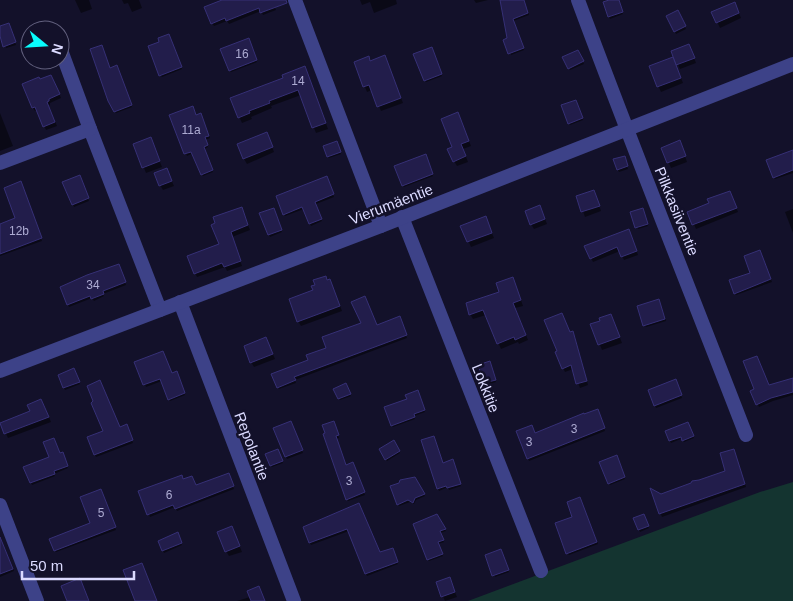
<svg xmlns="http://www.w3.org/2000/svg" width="793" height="601" font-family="Helvetica,sans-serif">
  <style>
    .green { fill: #143430 }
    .shadow { fill: #0007 }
    .building { fill: #221d4b; stroke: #363076 }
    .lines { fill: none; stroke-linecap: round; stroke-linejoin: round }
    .minor { stroke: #3d4288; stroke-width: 14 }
    .labels { text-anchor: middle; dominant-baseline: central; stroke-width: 5; stroke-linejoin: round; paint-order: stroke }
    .number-label { font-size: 12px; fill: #adabd2 }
    .street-label { font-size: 15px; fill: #dbdaff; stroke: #13112a }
  </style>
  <rect width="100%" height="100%" fill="#13112a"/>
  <!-- green -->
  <path class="green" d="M793,482v119h-325l292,-109z"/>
  <!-- shadow -->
  <g class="shadow">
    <path d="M75,0h14l3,9 -11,4z"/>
    <path d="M122,0h17l3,8 -10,4 -4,-9 -4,1z"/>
    <path d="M225,0h47l4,10 -13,5 -2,-4 -32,13 -2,-3 -13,5 -2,-3z"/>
    <path d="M360,0h36l1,4 -23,9 -4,-11 -8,3z"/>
    <path d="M474,0h14l-12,3z"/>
    <path d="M501,0h22l6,15 -16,6 11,29 -13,5z"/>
    <path d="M613,0h5l5,14 -13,5 -6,-16z"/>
    <path d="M737,9l4,9 -21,10 -7,-15z"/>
    <path d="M677,11l9,18 -10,5 -9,-18z"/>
    <path d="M10,27l6,18 -10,3 -6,-20z"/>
    <path d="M170,37l12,32 -20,8 -2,-2z"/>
    <path d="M249,41l8,21 -26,10 -1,-2z"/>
    <path d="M691,50l5,13 -16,6 -7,-17z"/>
    <path d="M433,51l9,25 -16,6 -1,-2z"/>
    <path d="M578,51l6,13 -14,6 -6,-12z"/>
    <path d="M387,62l16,41 -22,8 -9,-21 -5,2 -2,-5 -10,-24z"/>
    <path d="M675,63l8,20 -22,9 -11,-25z"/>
    <path d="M305,67l23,62 -12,4 -15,-38 -30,11 1,2 -21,9 1,2 -10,4 -11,-24 54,-21z"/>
    <path d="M118,68l14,39 -16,6 -7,-13v-31z"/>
    <path d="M53,80l8,18 -11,5v2l-2,1 9,20 -11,4 -9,-20 -2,1 -2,-3 7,-27z"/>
    <path d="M577,103l6,17 -13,5 -1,-2z"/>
    <path d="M0,113l13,33 -13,5z"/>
    <path d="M171,116h30l9,22 -5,2 3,7 -4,2 9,23 -10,4 -10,-23 -6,3z"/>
    <path d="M460,119l11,27 -8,3 5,13 -11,4 -3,-5v-13z"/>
    <path d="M269,139l5,13 -27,12 -3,-5z"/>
    <path d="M153,144l9,23 -16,6 -11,-28z"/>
    <path d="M338,144l3,10 -12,4 -1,-2z"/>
    <path d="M682,147l5,15 -16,6 -8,-20z"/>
    <path d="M793,151v22l-18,6 -1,-2z"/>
    <path d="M426,157l7,19 -29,11 -1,-2z"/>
    <path d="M625,159l3,10 -9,3 -1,-2z"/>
    <path d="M169,175l5,11 -11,4 -3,-5z"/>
    <path d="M80,178l9,23 -15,6 -10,-25z"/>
    <path d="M327,179l7,18 -18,7 6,17 -11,5 -7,-17 -19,7 -1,-2z"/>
    <path d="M22,185l20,56 -42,15v-31l17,-6z"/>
    <path d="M732,196l6,16 -42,17 -7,-16z"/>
    <path d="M578,197h18l5,14 -16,6z"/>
    <path d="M540,206l7,18 -13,5 -3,-5z"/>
    <path d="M241,208l9,22 -18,7 10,29 -15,5 -2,-4 -28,10 -2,-4 26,-29z"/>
    <path d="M793,209v24l-8,-21z"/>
    <path d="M274,211l8,21 -12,5 -9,-23z"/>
    <path d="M644,212l4,14 -10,3 -1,-2z"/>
    <path d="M485,217l9,21 -23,9 -9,-21z"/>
    <path d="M631,234l7,21 -14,5 -4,-9 -27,11 -2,-4z"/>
    <path d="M761,253l11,29 -36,13 -1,-2 16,-20z"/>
    <path d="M120,267l6,18 -23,9 1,2 -10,5 -2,-3 -23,9 -8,-20z"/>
    <path d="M326,277l6,8 10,26 -41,15 -3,-5 16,-30z"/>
    <path d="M515,283l8,23 -8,2 13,32 -9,4 -1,-2 -17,7 -15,-34 -13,4 -3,-5z"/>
    <path d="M660,303l6,18 -20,6 -2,-2z"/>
    <path d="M562,314l8,19 3,-1 2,5 13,48 -8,3 -7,-19 -8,3 -2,-4z"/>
    <path d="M611,315l11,28 -20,7 -10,-25z"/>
    <path d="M401,320l6,18 -112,42 1,3 -17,6 -1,-2 31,-26 19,-13 49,-22z"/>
    <path d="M268,343l7,16 -21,8 -3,-5z"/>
    <path d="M136,362l36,12 6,1 7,20 -15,6 -8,-20 -16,6z"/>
    <path d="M491,365l5,17 -10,3 -1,-2z"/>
    <path d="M75,372l5,12 -15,6 -6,-14z"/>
    <path d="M793,379v16l-20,6 -14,6 -8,-16z"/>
    <path d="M677,383l5,15 -26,10 -7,-17z"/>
    <path d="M345,385l6,11 -11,4 -5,-11z"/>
    <path d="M419,394l6,18 -11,4 1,3 -22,8 -1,-2z"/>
    <path d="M44,405l7,17 -43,16 -7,-15 30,-11z"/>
    <path d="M599,413l6,18 -76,30 -1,-3 7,-23z"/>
    <path d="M292,424l11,29 -16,6 -12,-30z"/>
    <path d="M334,424l5,14 -3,1 10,27h8l11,29 -17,6 -24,-66z"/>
    <path d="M689,425l5,13 -10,4 -1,-4 -12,5 -4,-11z"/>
    <path d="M128,427l5,16 -37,14 -1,-2 24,-27z"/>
    <path d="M422,441l21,23 10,-1 8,23 -12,4 -1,-3 -9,4z"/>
    <path d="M393,442l7,11 -13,8 -7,-11z"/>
    <path d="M279,452l4,11 -11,4 -1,-2z"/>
    <path d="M735,453l11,34 -84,30 -10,-26 9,4 66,-24z"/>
    <path d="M60,455l3,1 5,12 -14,6 1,2 -23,9 -7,-17z"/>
    <path d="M618,459l7,20 -15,6 -1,-2z"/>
    <path d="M229,477l5,12 -57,22 -2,-4 -25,10 -10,-25 43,-12 12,7z"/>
    <path d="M415,478l10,18 -9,4 -2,4 -4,-2 -11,4 -1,-2z"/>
    <path d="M102,492l14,38 -60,22 -1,-2 37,-26z"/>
    <path d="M581,500l17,44 -29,11 -2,-2 7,-36z"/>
    <path d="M358,504l22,50 13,-3 5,13 -31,12 -18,-45 -38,14 -1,-2z"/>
    <path d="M437,516l9,15 -6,2 4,9 -6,2 5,12 -14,5 -1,-2z"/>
    <path d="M644,517l5,11 -9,4 -5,-13z"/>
    <path d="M232,528l10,24 -13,4 -3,-5z"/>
    <path d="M179,536l3,9 -18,8 -5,-12z"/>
    <path d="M502,553l7,19 -14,5 -1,-2z"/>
    <path d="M9,560l5,11 -14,6v-16z"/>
    <path d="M449,579l8,18 -12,4 -8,-18z"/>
    <path d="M250,597l14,4h-27z"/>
  </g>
  <!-- building -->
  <g class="building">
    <path d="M222,0h64l1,3 -27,10 -1,-5 -33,13 -1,-3 -14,6 -7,-17z"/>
    <path d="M500,0h24l4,13 -15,6 11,29 -16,6 -5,-14 4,-2z"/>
    <path d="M609,0h10l4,12 -15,5 -5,-15z"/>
    <path d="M735,2l4,11 -23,10 -5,-11z"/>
    <path d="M678,10l8,16 -12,6 -8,-16z"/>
    <path d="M9,23l7,19 -13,5 -3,-11v-10z"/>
    <path d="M169,34l13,33 -23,9 -11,-30 11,-4 -1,-4z"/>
    <path d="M249,38l8,22 -28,11 -9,-22z"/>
    <path d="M689,44l6,14 -19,7 -5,-14z"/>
    <path d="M102,45l8,23 7,-3 15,40 -18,7 -6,-11 -18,-52z"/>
    <path d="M432,47l10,27 -18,7 -11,-27z"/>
    <path d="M578,50l6,11 -16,8 -6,-12z"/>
    <path d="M385,55l16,43 -24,9 -8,-22 -6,2 -9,-25 15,-6 1,5z"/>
    <path d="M673,57l8,21 -24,9 -8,-21z"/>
    <path d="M305,66l21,57 -14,5 -14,-38 -29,11 1,2 -21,8 1,2 -12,5 -8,-20 53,-20 -1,-3z"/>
    <path d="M51,75l9,19 -11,5v2l-2,1 8,20 -12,5 -8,-20 -3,1 -10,-24 17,-7 1,2z"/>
    <path d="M576,100l7,18 -15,6 -7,-19z"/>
    <path d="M193,106l3,9 5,-2 8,23 -4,1 3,8 -4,2 9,23 -12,5 -10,-23 -7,2 -15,-39z"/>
    <path d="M458,112l11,29 -8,3 5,12 -13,6 -6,-13 5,-2 -11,-28z"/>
    <path d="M267,132l6,15 -30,12 -6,-15z"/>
    <path d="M151,137l9,24 -18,7 -9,-24z"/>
    <path d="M680,140l6,16 -19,7 -6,-15z"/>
    <path d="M337,141l4,11 -14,5 -4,-11z"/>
    <path d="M793,150v20l-20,8 -7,-18z"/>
    <path d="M426,154l7,20 -31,12 -8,-20z"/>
    <path d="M625,156l3,10 -11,4 -4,-11z"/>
    <path d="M167,168l5,13 -13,5 -5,-13z"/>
    <path d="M80,175l9,23 -17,7 -10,-23z"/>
    <path d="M327,176l7,18 -19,8 7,17 -13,5 -7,-17 -19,8 -7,-19z"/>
    <path d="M21,181l21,57 -42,16v-30l15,-6 -11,-30z"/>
    <path d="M594,190l6,16 -19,6 -5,-16z"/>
    <path d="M730,191l7,17 -45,17 -5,-13 22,-9 -2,-4z"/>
    <path d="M540,205l5,14 -15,6 -5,-14z"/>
    <path d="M242,207l6,18 -17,7 10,29 -17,6 -2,-4 -28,11 -7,-18 32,-12 -8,-19 4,-2 -2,-6z"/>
    <path d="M274,208l8,22 -14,5 -9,-22z"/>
    <path d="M643,208l5,16 -13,4 -5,-16z"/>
    <path d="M486,216l6,17 -25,9 -7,-16z"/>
    <path d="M629,229l8,22 -16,6 -4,-10 -27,12 -6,-13z"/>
    <path d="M760,250l11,29 -37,15 -5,-14 21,-7 -6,-17z"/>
    <path d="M119,264l7,18 -23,9 1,3 -13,5 -1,-3 -23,9 -7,-18 27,-12z"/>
    <path d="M326,276l1,4 3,-1 10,27 -43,16 -8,-23 24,-9 -2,-4 4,-1 -2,-5z"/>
    <path d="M513,277l8,23 -8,3 13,32 -11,5 -1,-3 -17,7 -14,-34 -14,5 -3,-12 33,-11 -3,-9z"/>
    <path d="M365,296l12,29 23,-9 7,19 -113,42 2,3 -19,8 -6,-14 37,-14 -2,-5 20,-7 -4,-11 39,-14 -10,-21z"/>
    <path d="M659,299l6,20 -22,7 -6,-20z"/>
    <path d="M562,313l8,19 3,-1 14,50 -11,3 -5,-19 -9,4 -7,-17 2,-1 -13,-31z"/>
    <path d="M611,314l9,23 -22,8 -8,-21 10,-3 -1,-3z"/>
    <path d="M266,337l7,17 -23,9 -6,-17z"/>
    <path d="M163,351l9,22 5,-2 8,22 -17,7 -8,-21 -17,6 -9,-23z"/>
    <path d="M757,356l12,29 24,-7v14l-22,6 -15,7 -6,-14 4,-2 -11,-28z"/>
    <path d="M490,361l6,19 -12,3 -6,-18z"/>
    <path d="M74,368l6,14 -17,6 -5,-13z"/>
    <path d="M676,379l6,16 -28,11 -6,-16z"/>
    <path d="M100,380l20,47 7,-3 6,16 -39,15 -7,-18 16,-6 -12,-28 2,-2 -6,-15z"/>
    <path d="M346,383l5,11 -13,5 -5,-10z"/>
    <path d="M418,390l7,20 -11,4 1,3 -24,9 -7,-19 23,-8 -2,-4z"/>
    <path d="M41,399l8,18 -45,17 -4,-11 30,-12 -3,-6z"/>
    <path d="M598,409l7,19 -78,31 -11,-28 16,-6 3,8 49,-20v1z"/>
    <path d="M291,421l12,29 -18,7 -12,-29z"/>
    <path d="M334,421l5,14 -3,1 10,29 7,-3 12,30 -19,8 -23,-66 2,-1 -3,-8z"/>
    <path d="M688,422l6,14 -12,5 -1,-4 -12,4 -4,-10z"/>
    <path d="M434,436l9,27 10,-4 8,25 -14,4 -1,-2 -9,3 -16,-49z"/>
    <path d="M54,438l6,15 3,-1 5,14 -14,5 1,3 -25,9 -7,-16 26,-10 -6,-15z"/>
    <path d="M394,440l6,11 -15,9 -6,-11z"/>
    <path d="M278,449l5,12 -13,5 -5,-12z"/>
    <path d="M734,449l11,35 -86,30 -9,-26 11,6 30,-11 1,-2 7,-1 26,-9 -5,-18z"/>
    <path d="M617,455l8,22 -17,7 -9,-22z"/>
    <path d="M229,473l5,13 -59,23 -2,-4 -26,10 -9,-24 44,-16 1,4 9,-3 4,9z"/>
    <path d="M415,477l10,17 -10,4 -2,5 -5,-3 -11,5 -7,-19 9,-3 1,-3z"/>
    <path d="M101,489l15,38 -62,24 -5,-12 41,-16 -10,-26z"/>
    <path d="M580,497l17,45 -31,12 -11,-31 17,-6 -5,-15z"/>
    <path d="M359,503l21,49 13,-4 5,14 -33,12 -18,-45 -38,14 -6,-16z"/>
    <path d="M437,514l9,15 -6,2 4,9 -6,2 5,12 -16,6 -14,-36z"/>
    <path d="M644,514l5,12 -11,4 -5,-12z"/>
    <path d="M232,526l8,20 -15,6 -8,-20z"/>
    <path d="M178,532l4,11 -20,8 -4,-10z"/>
    <path d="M0,537l13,32 -13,5z"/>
    <path d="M501,549l8,21 -17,6 -7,-21z"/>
    <path d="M142,563l15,38h-22l-12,-31z"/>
    <path d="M450,577l5,15 -14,5 -5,-15z"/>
    <path d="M80,578l9,23h-22l-6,-15z"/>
    <path d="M259,586l6,15h-14l-4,-10z"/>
  </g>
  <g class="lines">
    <!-- minor -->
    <g class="minor">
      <path d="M295,0l86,226"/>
      <path d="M578,0c54,146 112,290 168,435"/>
      <path d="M62,53l28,76 70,181"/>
      <path d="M0,163l90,-34"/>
      <path d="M402,217l139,354"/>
      <path d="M180,302l114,299"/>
      <path d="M0,371l381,-145 412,-162"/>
      <path d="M0,505l37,96"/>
    </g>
  </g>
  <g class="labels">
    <!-- number labels -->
    <g class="number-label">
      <text x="242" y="54">16</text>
      <text x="298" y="81">14</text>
      <text x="191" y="130">11a</text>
      <text x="19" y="231">12b</text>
      <text x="93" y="285">34</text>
      <text x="574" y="429">3</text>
      <text x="529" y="442">3</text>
      <text x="349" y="481">3</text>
      <text x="169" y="495">6</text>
      <text x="101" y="513">5</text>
    </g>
    <!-- street labels -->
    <g class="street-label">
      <text transform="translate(391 204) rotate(-21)">Vierumäentie</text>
      <text transform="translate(677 211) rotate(68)">Pilkkasiiventie</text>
      <text transform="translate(486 388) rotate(68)">Lokkitie</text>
      <text transform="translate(252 446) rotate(69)">Repolantie</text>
    </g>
  </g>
  <!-- north arrow -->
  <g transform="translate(45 45) rotate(108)"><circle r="24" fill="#13112a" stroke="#63617f"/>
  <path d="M0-4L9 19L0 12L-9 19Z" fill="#09fcfc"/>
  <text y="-8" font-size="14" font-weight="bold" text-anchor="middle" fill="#dbdaff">N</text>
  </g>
  <!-- scale -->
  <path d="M22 571v8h112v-8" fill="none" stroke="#dbdaff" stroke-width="2.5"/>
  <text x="30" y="571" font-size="15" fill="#dbdaff" stroke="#13112a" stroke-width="4" paint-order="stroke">50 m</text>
</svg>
